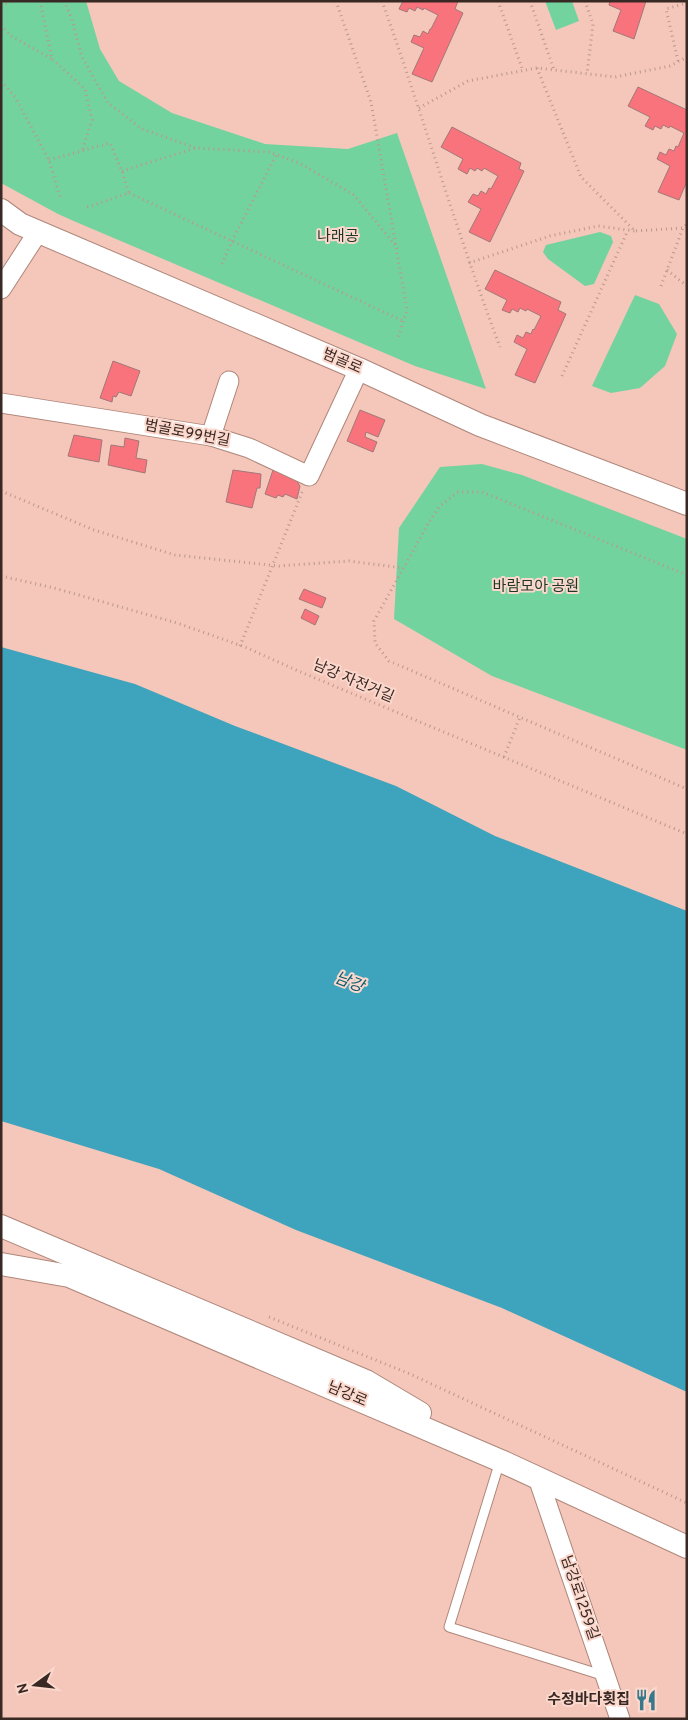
<svg xmlns="http://www.w3.org/2000/svg" width="688" height="1720" font-family="Overpass,'Noto Sans KR',sans-serif">
  <style>
    .green { fill: #73d39e }
    .water { fill: #3ea3bc }
    .building { fill: #f9737d; stroke: #a27778 }
    .lines { fill: none; stroke-linecap: round; stroke-linejoin: round }
    .service-casing { stroke: #af867a; stroke-width: 11 }
    .minor-casing { stroke: #af867a; stroke-width: 21 }
    .tertiary-casing { stroke: #af867a; stroke-width: 24 }
    .path { stroke: #bb978c; stroke-width: 3; stroke-dasharray: 1 4; stroke-linecap: butt }
    .service { stroke: #fff; stroke-width: 9 }
    .minor { stroke: #fff; stroke-width: 19 }
    .tertiary { stroke: #fff; stroke-width: 22 }
    .labels { text-anchor: middle; dominant-baseline: central; stroke-width: 4; stroke-linejoin: round; paint-order: stroke }
    .park-label { font-size: 15px; fill: #1f3729; stroke: #fbd7cc }
    .street-label { font-size: 15px; fill: #392924; stroke: #fbd7cc }
    .poi-label { font-size: 15px; font-weight: bold; fill: #392924; stroke: #fbd7cc; text-anchor: end }
    .water-label { font-size: 16px; font-style: italic; fill: #055d6f; stroke: #fbd7cc }
  </style>
  <rect width="100%" height="100%" fill="#f4c7ba"/>
  <!-- green -->
  <g class="green">
    <path d="M1,1h85l14,48 19,32 53,32 93,31 83,5 49,-16 89,256 -71,-23 -339,-144 -18,-8 -57,-31z"/>
    <path d="M545,1h27l7,20 -23,9z"/>
    <path d="M600,232l11,4 2,6 -19,42 -9,2 -37,-27 -5,-7 3,-7z"/>
    <path d="M635,295l24,9 18,30 -12,32 -25,22 -29,5 -19,-7z"/>
    <path d="M482,464l40,11 165,64v211l-195,-74 -98,-57 5,-91 41,-61z"/>
  </g>
  <!-- water -->
  <path class="water" d="M1,647l134,37 100,42 161,60 99,50 192,75v481l-185,-84 -206,-78 -137,-61 -158,-48z"/>
  <!-- building -->
  <g class="building">
    <path d="M403,1h55l-3,8 8,4 -31,69 -20,-8 12,-26 -13,-6 3,-7 6,2 3,-6 5,3 2,-5h1l7,-14 -14,-7 -1,2 -6,-3 -2,4 -6,-3 -2,4 -8,-3z"/>
    <path d="M610,1h36l-12,38 -21,-8 8,-21 -12,-5z"/>
    <path d="M638,87l49,23v71l-8,19 -21,-8 12,-26 -13,-7 3,-7 6,3 3,-6 5,2 2,-5 2,1 6,-14 -14,-7 -1,2 -6,-3 -2,4 -6,-3 -2,4 -8,-4 5,-9 -22,-11z"/>
    <path d="M452,127l69,36 -2,6 5,2 -34,71 -21,-10 12,-23 -13,-7 5,-8 5,2 3,-5 5,3 3,-6 2,1 7,-13 -14,-8 -2,3 -5,-3 -2,3 -5,-3 -3,6 -9,-5 5,-10 -22,-12z"/>
    <path d="M495,270l66,32 -3,8 8,4 -31,69 -20,-8 12,-26 -13,-7 3,-7 6,3 3,-6 5,2 2,-5 1,1 7,-14 -14,-7 -1,2 -6,-3 -2,4 -6,-3 -2,4 -8,-3 5,-10 -22,-11z"/>
    <path d="M113,361l27,10 -9,25 -12,-4 -3,5 -3,-1 -1,6 -12,-4z"/>
    <path d="M360,410l25,10 -7,17 -12,-5 -1,5 12,5 -4,10 -26,-11z"/>
    <path d="M74,435l28,5 -3,22 -31,-6z"/>
    <path d="M125,438l14,3 -3,17 11,2 -2,13 -37,-8 3,-20 13,2z"/>
    <path d="M233,470l28,4 -1,14h-3l-5,20 -26,-6z"/>
    <path d="M273,470l21,7 6,9 -3,13 -12,-5 -2,3 -5,-2 -2,3 -11,-4z"/>
    <path d="M304,589l22,9 -4,10 -23,-9z"/>
    <path d="M305,609l14,7 -4,9 -14,-7z"/>
  </g>
  <g class="lines">
    <!-- service casing -->
    <g class="service-casing">
      <path id="service" d="M500,1461l-51,166 156,49"/>
    </g>
    <!-- minor casing -->
    <g class="minor-casing">
      <g id="minor">
        <path d="M1,289l37,-57"/>
        <path d="M1,403l210,33 38,12 60,28 50,-107"/>
        <path d="M211,436l18,-55"/>
        <path d="M538,1478l82,241"/>
      </g>
    </g>
    <!-- tertiary casing -->
    <g class="tertiary-casing">
      <g id="tertiary">
        <path d="M1,210l19,14 339,145 121,56 207,79"/>
        <path d="M1,1226l365,155 54,32"/>
        <path d="M1,1264l68,12 432,185 186,86"/>
      </g>
    </g>
    <!-- path -->
    <g class="path">
      <path d="M40,1l12,58 33,30 7,31 -10,31"/>
      <path d="M64,1l8,18 10,38 26,46 34,26 54,19"/>
      <path d="M336,1l35,101 36,208 -9,27"/>
      <path d="M382,1c41,115 75,232 118,346"/>
      <path d="M498,1l25,70"/>
      <path d="M530,1l24,69"/>
      <path d="M585,1l8,23 -6,50"/>
      <path d="M1,6l12,-5"/>
      <path d="M1,25l10,11 41,23"/>
      <path d="M678,61l-12,-52 21,-6"/>
      <path d="M537,68l44,109 54,54 48,-3 4,-4"/>
      <path d="M1,81l14,16 34,63 11,37"/>
      <path d="M419,108l49,-27 69,-13 78,9 55,-11 17,-9"/>
      <path d="M49,160l61,-17 12,28 7,22 -44,15"/>
      <path d="M122,171l74,-23 73,4 30,11 55,32 41,50"/>
      <path d="M129,193l274,128"/>
      <path d="M469,263l81,-27 48,-10 37,5"/>
      <path d="M222,264l10,-23 44,-86"/>
      <path d="M667,270l20,16"/>
      <path d="M661,286l22,-58"/>
      <path d="M562,376l66,-146"/>
      <path d="M1,491l93,39 81,25 104,11 70,-5 54,7"/>
      <path d="M687,575l-205,-83h-24l-18,14 -11,16 -55,99 1,22 14,18 298,128"/>
      <path d="M1,576l53,12 123,35 68,24 51,23 391,164"/>
      <path d="M240,646l63,-156"/>
      <path d="M504,757l16,-40"/>
      <path d="M269,1317l141,57 277,129"/>
    </g>
    <!-- service -->
    <use href="#service" class="service"/>
    <!-- minor -->
    <use href="#minor" class="minor"/>
    <!-- tertiary -->
    <use href="#tertiary" class="tertiary"/>
  </g>
  <!-- icons -->
  <defs>
    <g id="restaurant-bare" transform="scale(1.725)"><path d="M-5-6h1v4h1v-4h1v4h1v-4h1v5L-1.5 .5V6h-2V.5L-5-1ZM5-6V6H3V1.5H1.5Q1.5-4 5-6Z" fill="#37798a" stroke="#fbd7cc" stroke-width="2.5" paint-order="stroke"/></g>
  </defs>
  <g fill-rule="evenodd">
    <use href="#restaurant-bare" x="646" y="1700"/>
  </g>
  <g class="labels">
    <!-- park labels -->
    <g class="park-label">
      <text x="338" y="237">나래공</text>
      <text x="536" y="587">바람모아 공원</text>
    </g>
    <!-- street labels -->
    <g class="street-label">
      <text transform="translate(342 362) rotate(23)">범골로</text>
      <text transform="translate(187 434) rotate(11)">범골로99번길</text>
      <text transform="translate(353 682) rotate(23)">남강 자전거길</text>
      <text transform="translate(347 1395) rotate(23)">남강로</text>
      <text transform="translate(579 1598) rotate(71)">남강로1259길</text>
    </g>
    <!-- poi labels -->
    <g class="poi-label">
      <text x="630" y="1700">수정바다횟집</text>
    </g>
    <!-- water labels -->
    <g class="water-label">
      <text transform="translate(349 983) rotate(21)">남강</text>
    </g>
  </g>
  <!-- border -->
  <rect width="688" height="1720" fill="none" stroke="#392924" stroke-width="5"/>
  <!-- north arrow -->
  <g transform="translate(35 1685) rotate(255)" stroke="#fbd7cc" stroke-width="4" paint-order="stroke">
  <path d="M0-4L9 19L0 12L-9 19Z" fill="#392924"/>
  <text y="-8" font-size="14" font-weight="bold" text-anchor="middle" fill="#392924">N</text>
  </g>
</svg>
